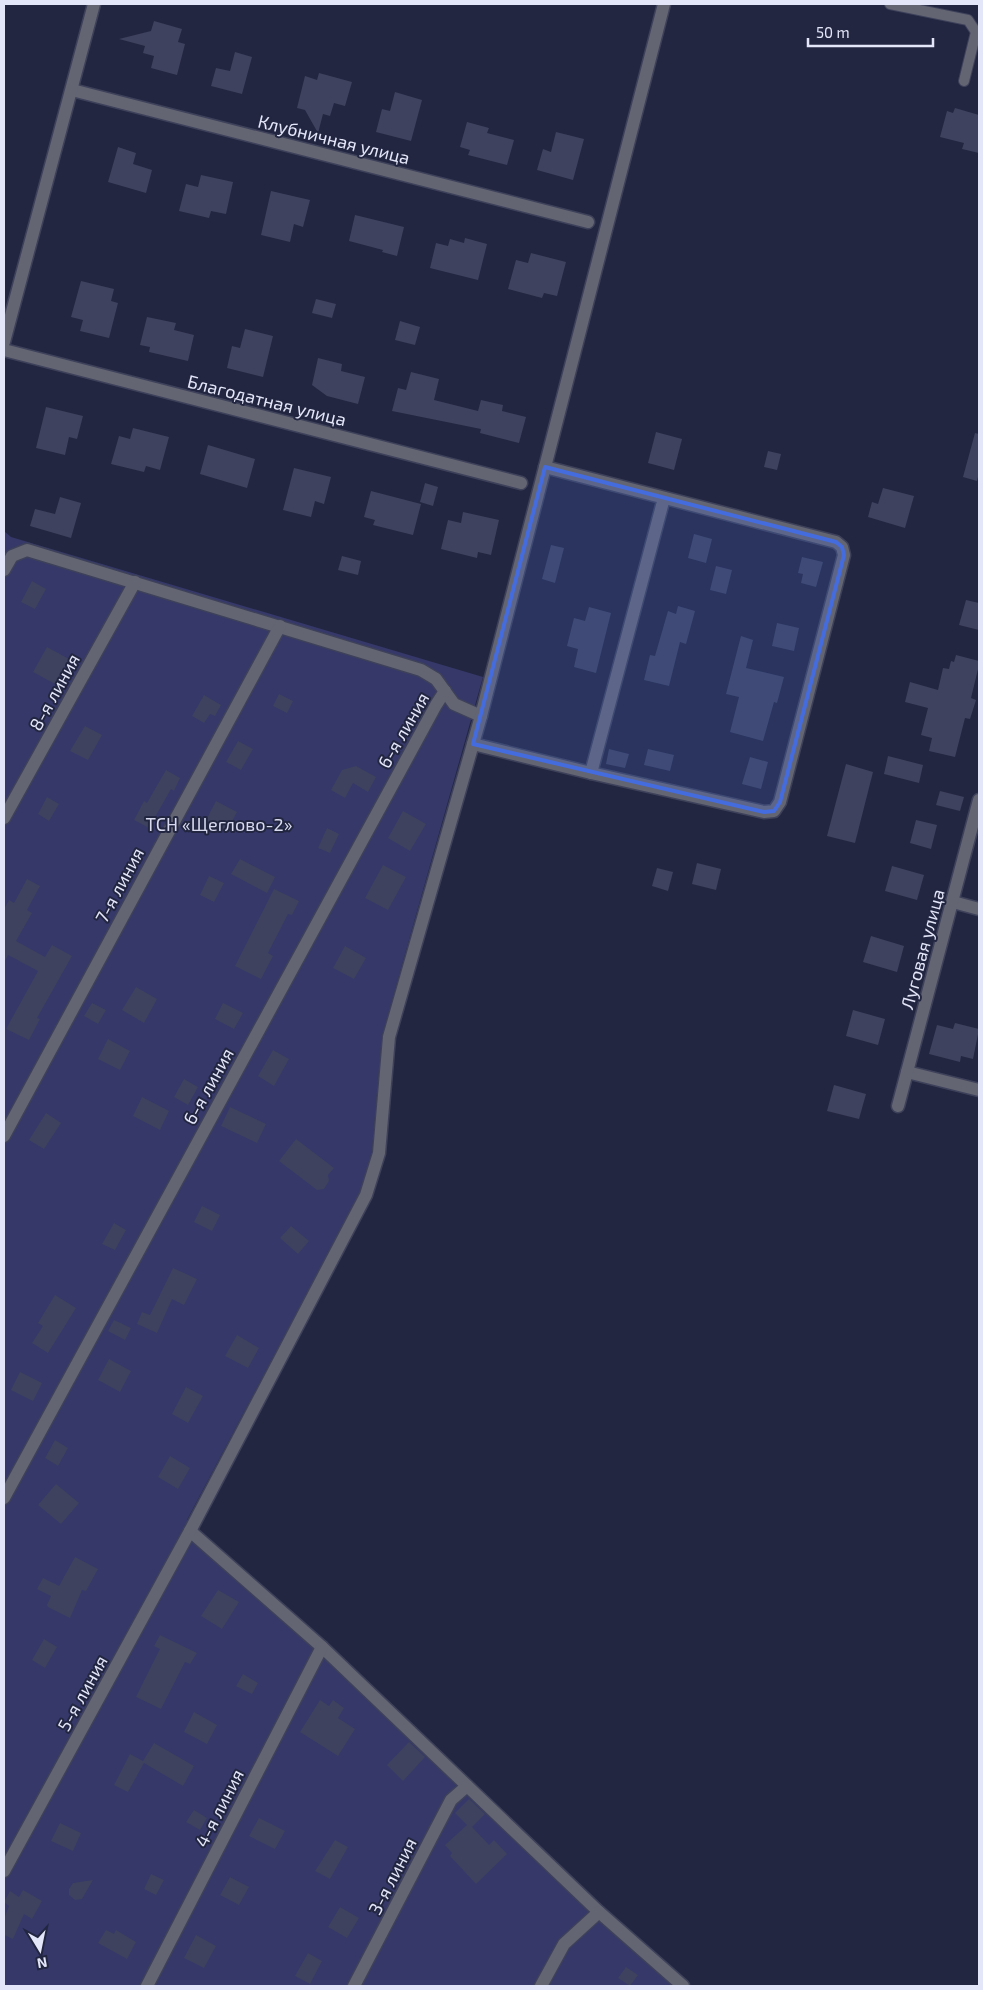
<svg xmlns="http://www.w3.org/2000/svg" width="983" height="1990" font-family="'Exo 2',sans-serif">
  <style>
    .green { fill: #353869 }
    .building { fill: #3e425e }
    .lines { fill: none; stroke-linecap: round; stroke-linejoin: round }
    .service-casing { stroke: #3e415a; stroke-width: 12 }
    .minor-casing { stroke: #3e415a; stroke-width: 15 }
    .service { stroke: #636573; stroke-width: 10 }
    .minor { stroke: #636573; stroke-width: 12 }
    .marked { fill: #456cde; fill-opacity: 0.2; stroke: #456cde; stroke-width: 4; stroke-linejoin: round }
    .labels { text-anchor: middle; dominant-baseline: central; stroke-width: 4; stroke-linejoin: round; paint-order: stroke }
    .street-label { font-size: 18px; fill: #e3e6f8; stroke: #232640 }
    .park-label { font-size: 18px; fill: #d8dbf0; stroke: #232640 }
  </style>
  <rect width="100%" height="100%" fill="#232640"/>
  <!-- green -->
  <path class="green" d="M4,531l7,6 472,140 -101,359 -10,115 -12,42 -173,327 138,121 278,266 88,79h-687z"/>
  <!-- building -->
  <g class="building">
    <path d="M154,21l28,8 -4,13 7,2 -8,31 -26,-7 3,-12 -11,-3 2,-7 -26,-7 32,-8z"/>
    <path d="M235,52l17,5 -10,37 -31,-8 5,-18 14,3z"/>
    <path d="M319,73l33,9 -7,24 -11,-3 -4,13 -7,-2 -5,19 -13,-23 -8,-2 8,-32 12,4z"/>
    <path d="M395,92l27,8 -11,41 -35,-9 6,-23 8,2z"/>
    <path d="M955,108l24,7v38l-17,-4 2,-6 -24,-6 7,-26 6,2z"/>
    <path d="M467,122l22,6 -2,5 27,7 -7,25 -39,-10 2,-5 -10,-3z"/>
    <path d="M556,132l28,7 -11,41 -36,-10 6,-21 8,3z"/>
    <path d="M118,147l18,6 -3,11 19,6 -6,23 -38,-11z"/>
    <path d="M201,175l32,7 -7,32 -15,-3 -2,7 -30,-7 7,-27 12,3z"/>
    <path d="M271,191l39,9 -7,27 -9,-3 -4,18 -29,-7z"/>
    <path d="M355,215l49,12 -7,29 -15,-4 1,-2 -34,-9z"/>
    <path d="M465,238l22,6 -9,36 -48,-12 6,-25 12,3 2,-7 14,4z"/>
    <path d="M531,253l35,9 -9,34 -13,-3 -2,5 -34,-9 8,-29 12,3z"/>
    <path d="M81,281l33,8 -3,12 7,2 -9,35 -29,-7 3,-11 -12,-3z"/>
    <path d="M316,299l20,5 -4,14 -20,-5z"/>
    <path d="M147,317l29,6 -2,7 20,5 -6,26 -39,-9 1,-5 -10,-2z"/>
    <path d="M400,321l20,6 -5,18 -20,-5z"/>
    <path d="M245,329l28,7 -10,41 -36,-9 5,-22 8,2z"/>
    <path d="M318,358l24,6 -1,7 24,6 -7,27 -31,-8 -15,-11z"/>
    <path d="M411,372l28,7 -5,21 44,11 3,-11 22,5 -1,6 24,6 -7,26 -39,-10 1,-4 -89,-18 6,-23 8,2z"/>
    <path d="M46,407l37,9 -6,23 -8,-2 -4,18 -29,-7z"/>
    <path d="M133,428l36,9 -9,33 -14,-4 -2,6 -33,-8 8,-28 11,3z"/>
    <path d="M656,432l26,7 -8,31 -26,-7z"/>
    <path d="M975,433l4,1v39l-2,8 -14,-4z"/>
    <path d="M208,445l47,14 -8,29 -47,-14z"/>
    <path d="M768,451l13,3 -4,16 -13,-3z"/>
    <path d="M294,468l37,9 -7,27 -9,-3 -4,16 -28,-7z"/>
    <path d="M425,483l13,4 -5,19 -13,-4z"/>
    <path d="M883,488l31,8 -9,32 -37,-11 4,-15 6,2z"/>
    <path d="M371,491l50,13 -8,31 -40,-10 2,-5 -11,-3z"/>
    <path d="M60,497l21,6 -10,35 -41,-12 5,-17 20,5z"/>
    <path d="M463,512l36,8 -8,35 -13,-3 -1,6 -36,-9 7,-29 13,3z"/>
    <path d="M694,534l18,5 -6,24 -18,-5z"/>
    <path d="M551,545l13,3 -9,35 -13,-4z"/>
    <path d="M342,556l19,5 -3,14 -20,-5z"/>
    <path d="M802,557l21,5 -7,25 -15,-4 2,-9 -5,-1z"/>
    <path d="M716,566l16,4 -6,24 -16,-4z"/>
    <path d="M32,581l14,8 -11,20 -14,-7z"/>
    <path d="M966,600l13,3v27l-20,-5z"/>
    <path d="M678,606l17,5 -9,33 -6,-2 -11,44 -25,-6 6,-25 5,1 13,-45 8,3z"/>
    <path d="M589,607l22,6 -15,60 -22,-6 4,-18 -11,-3 7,-28 11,3z"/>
    <path d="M777,623l22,5 -5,23 -22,-5z"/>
    <path d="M741,636l12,4 -7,28 38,9 -7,26 -3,-1 -11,39 -33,-9 9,-35 -13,-3z"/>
    <path d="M47,647l22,12 -14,25 -22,-12z"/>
    <path d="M956,655l23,6v4l-8,33 5,2 -6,19 -5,-1 -10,39 -26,-6 3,-13 -11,-3 7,-27 -23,-6 5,-20 28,8 5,-22 6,1 2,-8 3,1z"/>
    <path d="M279,694l14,7 -6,12 -14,-7z"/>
    <path d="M204,695l17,10 -6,11 -5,-2 -6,9 -12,-7z"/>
    <path d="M85,726l17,9 -14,25 -18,-9z"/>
    <path d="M238,741l15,8 -12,21 -15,-8z"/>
    <path d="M609,749l20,5 -4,14 -19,-4z"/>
    <path d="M648,749l26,6 -4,16 -26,-6z"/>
    <path d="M888,756l35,9 -4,18 -35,-9z"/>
    <path d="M750,757l18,5 -7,27 -19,-5z"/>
    <path d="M846,764l27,8 -18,71 -28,-7z"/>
    <path d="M356,766l20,11 -8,15 -15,-9 -8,15 -14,-8 11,-20z"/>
    <path d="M166,770l14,8 -6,13 -3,-2 -22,39 -15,-8 10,-19 3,2z"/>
    <path d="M940,791l24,6 -4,14 -24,-6z"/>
    <path d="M47,797l12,7 -10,17 -11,-7z"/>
    <path d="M216,801l21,11 -11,21 -21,-11z"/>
    <path d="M403,811l23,13 -16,27 -22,-13z"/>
    <path d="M916,820l21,5 -6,24 -21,-6z"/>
    <path d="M327,828l12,6 -9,19 -12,-5z"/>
    <path d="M240,859l35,18 -8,16 -36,-19z"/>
    <path d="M697,863l24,6 -5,21 -24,-6z"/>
    <path d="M383,865l23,12 -18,33 -23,-12z"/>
    <path d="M892,866l32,9 -7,25 -32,-9z"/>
    <path d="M657,868l16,4 -5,19 -16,-5z"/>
    <path d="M209,876l15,7 -10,19 -14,-7z"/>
    <path d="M27,879l13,7 -13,24 5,3 -16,28 29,16 7,-12 20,11 -35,62 3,1 -11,21 -23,-11 32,-58 -30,-16 -4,8v-54l5,-9 5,3z"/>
    <path d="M274,889l25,12 -7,14 -4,-1 -20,39 5,3 -12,23 -26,-13z"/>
    <path d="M871,936l33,10 -7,26 -34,-10z"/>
    <path d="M345,946l21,12 -12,21 -21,-11z"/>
    <path d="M136,987l21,12 -13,24 -22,-13z"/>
    <path d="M92,1003l14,7 -8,14 -14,-8z"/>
    <path d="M223,1003l20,10 -9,16 -19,-10z"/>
    <path d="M853,1010l32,9 -7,26 -32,-9z"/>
    <path d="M955,1023l24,6 -6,30 -12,-3 -1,6 -31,-8 8,-29 16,4z"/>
    <path d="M108,1039l22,12 -10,19 -22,-11z"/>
    <path d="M273,1050l16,9 -15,27 -16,-10z"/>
    <path d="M184,1079l14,8 -10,18 -14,-8z"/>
    <path d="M834,1085l32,9 -7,25 -32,-8z"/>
    <path d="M142,1097l27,14 -9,19 -27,-14z"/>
    <path d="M230,1107l36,17 -9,19 -36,-17z"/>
    <path d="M46,1113l15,10 -17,26 -15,-9z"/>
    <path d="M296,1139l38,29 -6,7 1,6 -5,8 -7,1 -38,-29z"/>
    <path d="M202,1206l18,9 -8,16 -18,-9z"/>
    <path d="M114,1223l12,7 -11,20 -13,-6z"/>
    <path d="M291,1226l18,15 -11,13 -18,-16z"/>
    <path d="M173,1268l24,11 -13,26 -12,-6 -15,34 -20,-9 5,-12 8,3z"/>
    <path d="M55,1295l21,13 -28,45 -16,-10 11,-17 -5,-3z"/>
    <path d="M114,1320l17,8 -6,12 -17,-9z"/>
    <path d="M237,1335l22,13 -11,20 -23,-12z"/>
    <path d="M109,1359l22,12 -11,21 -22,-12z"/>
    <path d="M20,1372l22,11 -9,18 -22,-11z"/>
    <path d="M186,1387l17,9 -15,27 -16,-9z"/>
    <path d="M55,1440l13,8 -10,18 -13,-8z"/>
    <path d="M170,1456l20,12 -12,21 -20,-12z"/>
    <path d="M56,1484l23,19 -18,21 -23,-19z"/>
    <path d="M75,1557l23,12 -12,22 -4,-1 -12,28 -22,-11 -1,-2 4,-9 -14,-7 6,-11 16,8z"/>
    <path d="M218,1590l21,12 -17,27 -21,-13z"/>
    <path d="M160,1635l37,18 -7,11 -5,-2 -24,47 -25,-12 24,-48 -6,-3z"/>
    <path d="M44,1639l13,8 -12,21 -13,-8z"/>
    <path d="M243,1674l15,9 -6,11 -16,-8z"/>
    <path d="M320,1700l9,6 4,-6 11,8 -6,10 17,11 -17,27 -38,-24z"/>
    <path d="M194,1712l23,13 -10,19 -23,-12z"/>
    <path d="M409,1742l16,15 -22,24 -16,-16z"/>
    <path d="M154,1743l40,23 -11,20 -39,-23 -16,29 -14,-7 16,-31 13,7z"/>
    <path d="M469,1799l16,15 -13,13 17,18 5,-5 13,14 -31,30 -26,-28 2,-3 -7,-8 22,-20 -12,-12z"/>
    <path d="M194,1810l13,8 -7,12 -14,-8z"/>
    <path d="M259,1818l26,13 -10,18 -26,-13z"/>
    <path d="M60,1823l21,10 -8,18 -22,-10z"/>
    <path d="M335,1840l13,7 -18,32 -15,-8z"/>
    <path d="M151,1874l13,6 -8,15 -12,-6z"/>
    <path d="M230,1877l19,10 -10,18 -19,-10z"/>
    <path d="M93,1880l-11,19 -7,1 -6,-5v-6l4,-6z"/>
    <path d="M23,1890l19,11 -10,18 -8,-5 -11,25 -9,-4v-16l5,-13 -5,-4 6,-11 9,6z"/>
    <path d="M340,1907l19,11 -12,20 -19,-11z"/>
    <path d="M106,1930l8,4 2,-4 20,12 -9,17 -29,-16z"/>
    <path d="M196,1935l20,11 -12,22 -20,-10z"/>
    <path d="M308,1953l14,8 -12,23 -15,-8z"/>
    <path d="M626,1967l12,8 -8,11 -12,-8z"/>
  </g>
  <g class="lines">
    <!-- service casing -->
    <g class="service-casing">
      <path id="service" d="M890,4l78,16 8,12 -12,49"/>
    </g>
    <!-- minor casing -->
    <g class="minor-casing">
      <g id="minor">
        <path d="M72,90l516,132"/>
        <path d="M4,342l90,-338"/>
        <path d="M4,350l517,133"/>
        <path d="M4,570l8,-14 15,-6 394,120 15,9 18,25 27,12"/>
        <path d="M473,744l118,29 173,39 10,-1 6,-9 64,-247 -2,-8 -6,-5 -291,-75"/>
        <path d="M591,773l73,-275"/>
        <path d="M4,818l131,-236"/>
        <path d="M953,902l26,7"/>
        <path d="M907,1072l72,18"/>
        <path d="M898,1106l81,-306"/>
        <path d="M4,1136l276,-510"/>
        <path d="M4,1498l432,-793 9,-14"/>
        <path d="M190,1531l132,116 277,265 84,74"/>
        <path d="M4,1871l186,-340 176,-336 13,-42 10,-116 92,-321 183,-712"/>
        <path d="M147,1986l175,-339"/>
        <path d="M354,1986l97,-186 16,-14"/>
        <path d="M541,1986l23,-42 35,-32"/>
      </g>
    </g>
    <!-- service -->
    <use href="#service" class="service"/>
    <!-- minor -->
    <use href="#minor" class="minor"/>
  </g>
  <!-- marked area -->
  <path class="marked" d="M545,467l291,75 6,5 2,8 -64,247 -6,9 -10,1 -291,-68z"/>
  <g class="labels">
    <!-- street labels -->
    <g class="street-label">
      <text transform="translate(334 139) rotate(14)">Клубничная улица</text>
      <text transform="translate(267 400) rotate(14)">Благодатная улица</text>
      <text transform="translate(54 692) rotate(-61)">8-я линия</text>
      <text transform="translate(403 730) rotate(-60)">6-я линия</text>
      <text transform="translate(119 885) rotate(-62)">7-я линия</text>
      <text transform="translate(922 949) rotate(-75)">Луговая улица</text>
      <text transform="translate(208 1086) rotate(-61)">6-я линия</text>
      <text transform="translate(82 1693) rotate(-61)">5-я линия</text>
      <text transform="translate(219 1808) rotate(-63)">4-я линия</text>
      <text transform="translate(392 1876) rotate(-63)">3-я линия</text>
    </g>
    <!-- park labels -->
    <g class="park-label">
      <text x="219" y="824">ТСН «Щеглово-2»</text>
    </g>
  </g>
  <!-- border -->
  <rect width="983" height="1990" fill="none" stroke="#e3e6f8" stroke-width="10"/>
  <!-- north arrow -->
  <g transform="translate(40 1950) rotate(170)" stroke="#232640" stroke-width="4" paint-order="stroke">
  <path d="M0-4L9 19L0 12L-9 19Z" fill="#e3e6f8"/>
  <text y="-8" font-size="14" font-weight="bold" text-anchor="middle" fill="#e3e6f8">N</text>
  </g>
  <!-- scale -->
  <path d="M808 38v8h125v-8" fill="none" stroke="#e3e6f8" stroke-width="2.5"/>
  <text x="816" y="38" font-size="15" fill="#e3e6f8" stroke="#232640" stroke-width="4" paint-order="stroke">50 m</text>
</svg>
